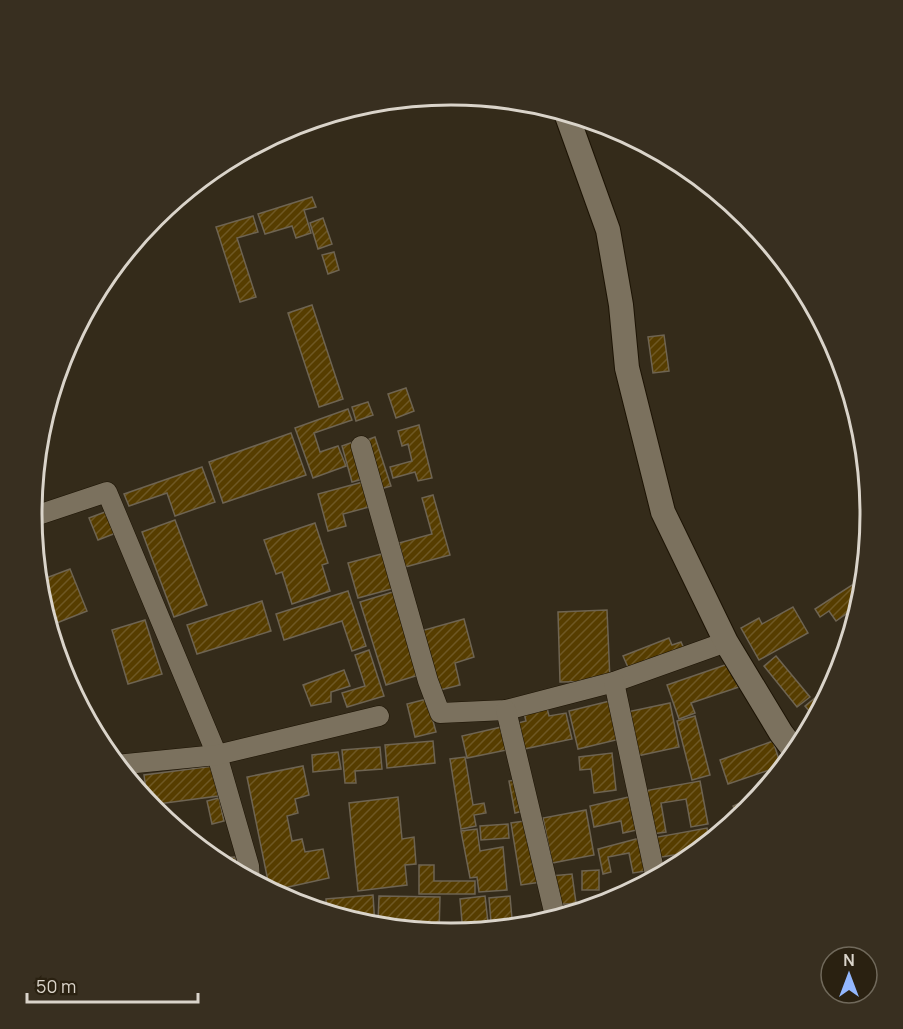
<svg xmlns="http://www.w3.org/2000/svg" width="903" height="1029" font-family="Manrope,sans-serif">
  <style>
    .building { fill: url(#building-hatch); stroke: #6e6452; stroke-width: 1.5 }
    .lines { fill: none; stroke-linecap: round; stroke-linejoin: round }
    .minor-casing { stroke: #1c1304; stroke-width: 21 }
    .tertiary-casing { stroke: #1c1304; stroke-width: 26 }
    .minor { stroke: #7b715e; stroke-width: 20 }
    .tertiary { stroke: #7b715e; stroke-width: 24 }
    .rim { fill: none; stroke: #dad4ca; stroke-width: 3 }
  </style>
  <defs>
    <pattern id="building-hatch" width="6" height="6" patternUnits="userSpaceOnUse" patternTransform="scale(1.5)"><rect width="6" height="6" fill="#563d00"/><path d="M-1 1l2-2M0 6l6-6M5 7l2-2" fill="none" stroke="#6e5824"/></pattern>
  </defs>
  <rect width="100%" height="100%" fill="#342b1a"/>
  <!-- building -->
  <g class="building">
    <path d="M312,197l4,10 -12,3 7,23 -15,5 -4,-12 -27,8 -7,-20z"/>
    <path d="M253,216l5,16 -21,6 19,59 -16,5 -24,-75z"/>
    <path d="M323,218l9,26 -14,5 -8,-26z"/>
    <path d="M334,252l5,18 -11,4 -6,-19z"/>
    <path d="M312,305l31,94 -24,8 -31,-94z"/>
    <path d="M664,335l5,36 -16,2 -5,-36z"/>
    <path d="M406,388l8,23 -18,7 -8,-24z"/>
    <path d="M368,402l5,13 -17,6 -4,-14z"/>
    <path d="M348,409l4,11 -38,13 6,19 18,-6 8,20 -33,12 -18,-50z"/>
    <path d="M419,425l13,53 -14,3 -3,-9 -22,6 -3,-11 22,-6 -4,-17 -6,2 -4,-15z"/>
    <path d="M291,433l15,42 -83,28 -14,-41z"/>
    <path d="M375,437l16,49 -11,3 -16,-48z"/>
    <path d="M356,441l10,37 -14,4 -10,-36z"/>
    <path d="M202,467l13,35 -40,14 -8,-23 -38,13 -5,-12z"/>
    <path d="M363,482l6,25 -26,7 3,12 -18,5 -10,-37z"/>
    <path d="M433,495l17,60 -45,12 -6,-24 33,-9 -10,-36z"/>
    <path d="M113,509l8,22 -23,9 -9,-22z"/>
    <path d="M175,520l32,85 -33,12 -32,-85z"/>
    <path d="M315,523l13,40 -6,2 8,26 -38,13 -10,-32 -6,2 -12,-34z"/>
    <path d="M385,553l10,35 -37,10 -10,-35z"/>
    <path d="M70,569l17,42 -38,15 -9,-30 -2,-15z"/>
    <path d="M852,585l10,15 -6,22 -7,-10 -13,9 -7,-10 -9,6 -5,-8z"/>
    <path d="M348,591l18,55 -14,5 -10,-30 -58,19 -8,-26z"/>
    <path d="M396,591l26,83 -36,11 -26,-83z"/>
    <path d="M262,601l9,30 -74,23 -10,-29z"/>
    <path d="M793,607l15,26 -49,27 -18,-32 18,-10 3,6z"/>
    <path d="M607,610l3,71 -50,1 -2,-70z"/>
    <path d="M464,619l10,38 -19,6 5,22 -24,6 -15,-60z"/>
    <path d="M145,620l17,54 -34,10 -16,-54z"/>
    <path d="M669,638l3,7 9,-3 5,11 -55,21 -8,-18z"/>
    <path d="M369,650l15,46 -37,11 -5,-14 23,-7 -10,-31z"/>
    <path d="M776,656l34,41 -13,10 -33,-41z"/>
    <path d="M731,663l8,24 -48,16 4,10 -16,6 -12,-34z"/>
    <path d="M344,670l6,16 -19,6v10l-20,4 -8,-21z"/>
    <path d="M838,679l-22,40 -11,-13z"/>
    <path d="M427,699l9,33 -21,5 -8,-33z"/>
    <path d="M610,701l10,38 -42,10 -9,-38z"/>
    <path d="M670,703l9,44 -42,9 -10,-44z"/>
    <path d="M547,708l2,8 17,-3 6,26 -48,10 -6,-26 8,-2 -2,-8z"/>
    <path d="M695,716l15,59 -18,5 -15,-59z"/>
    <path d="M506,726l5,23 -44,9 -5,-22z"/>
    <path d="M433,741l2,22 -48,5 -2,-23z"/>
    <path d="M773,741l8,25 -53,18 -8,-24z"/>
    <path d="M380,747l2,22 -27,2 1,12h-11l-3,-33z"/>
    <path d="M338,752l3,17 -28,3 -1,-17z"/>
    <path d="M612,753l4,37 -22,3 -3,-24 -11,1 -1,-13z"/>
    <path d="M465,757l8,48 11,-2 2,10 -12,2 2,11 -15,3 -11,-70z"/>
    <path d="M214,766l4,30 -68,9 -2,-1 -4,-29z"/>
    <path d="M303,766l6,29 -14,4 3,14 -11,3 5,25 10,-2 3,13 18,-3 6,29 -59,13 -23,-114z"/>
    <path d="M521,779l6,31 -12,3 -6,-32z"/>
    <path d="M700,781l8,43 -17,3 -5,-28 -25,4 5,29 -14,2 -8,-43z"/>
    <path d="M766,791l-18,21 -9,7 -6,-13z"/>
    <path d="M633,796l8,33 -18,4 -2,-12 -27,6 -4,-21z"/>
    <path d="M398,797l4,42 12,-2 2,27 -11,1 2,20 -49,6 -9,-88z"/>
    <path d="M219,798l5,23 -12,3 -5,-23z"/>
    <path d="M586,810l8,45 -42,8 -9,-45z"/>
    <path d="M531,820l10,62 -20,3 -10,-62z"/>
    <path d="M508,824l1,14 -28,2 -1,-14z"/>
    <path d="M707,828l3,15 -12,10v-2l-42,7 -4,-20z"/>
    <path d="M477,829l3,22 23,-4 4,43 -28,2 -2,-15 -7,1 -9,-47z"/>
    <path d="M640,838l6,33 -13,2 -4,-20 -21,4 3,15 -8,2 -5,-25z"/>
    <path d="M235,857l1,14 -3,1 -22,-14z"/>
    <path d="M419,865h15v16h41v13h-56z"/>
    <path d="M599,870v20h-17v-19z"/>
    <path d="M572,874l4,29 -21,2 -4,-29z"/>
    <path d="M647,884l-35,19 -5,1 -3,-9z"/>
    <path d="M373,895l2,31 -48,-12 -1,-15z"/>
    <path d="M379,896l61,1 -1,36 -28,-2v-8h-33z"/>
    <path d="M485,896l4,35 -26,2 -3,-34z"/>
    <path d="M510,896l2,23 -21,3 -2,-24z"/>
  </g>
  <g class="lines">
    <!-- minor casing -->
    <g class="minor-casing">
      <g id="minor">
        <path d="M361,446l67,235 12,32 66,-3 108,-28 112,-40"/>
        <path d="M32,517l75,-25 110,263 32,111 1,15"/>
        <path d="M614,682l42,197"/>
        <path d="M506,710l50,210"/>
        <path d="M116,765l101,-10 162,-39"/>
      </g>
    </g>
    <!-- tertiary casing -->
    <g class="tertiary-casing">
      <path id="tertiary" d="M566,113l42,117 13,75 6,63 36,144 63,130 55,91 15,20"/>
    </g>
    <!-- minor -->
    <use href="#minor" class="minor"/>
    <!-- tertiary -->
    <use href="#tertiary" class="tertiary"/>
  </g>
  <!-- crop -->
  <path d="M0 0H903V1029H0ZM42 514a409 409 0 1 1 818 0a409 409 0 1 1-818 0Z" fill="#382f20" fill-rule="evenodd"/>
  <path class="rim" d="M42 514a409 409 0 1 1 818 0a409 409 0 1 1-818 0Z"/>
  <!-- north arrow -->
  <g transform="translate(849 975)"><circle r="28" fill="#2a2111" stroke="#70695b" stroke-width="1.5"/>
  <path d="M0-4.5L10 22L0 15L-10 22Z" fill="#93b7fd"/>
  <text y="-9" font-size="16" font-weight="bold" text-anchor="middle" fill="#dad4ca">N</text>
  </g>
  <!-- scale -->
  <path d="M27 993v9h171v-9" fill="none" stroke="#dad4ca" stroke-width="3"/>
  <text x="36" y="993" font-size="18" fill="#dad4ca" stroke="#2a2111" stroke-width="4.5" paint-order="stroke">50 m</text>
</svg>
